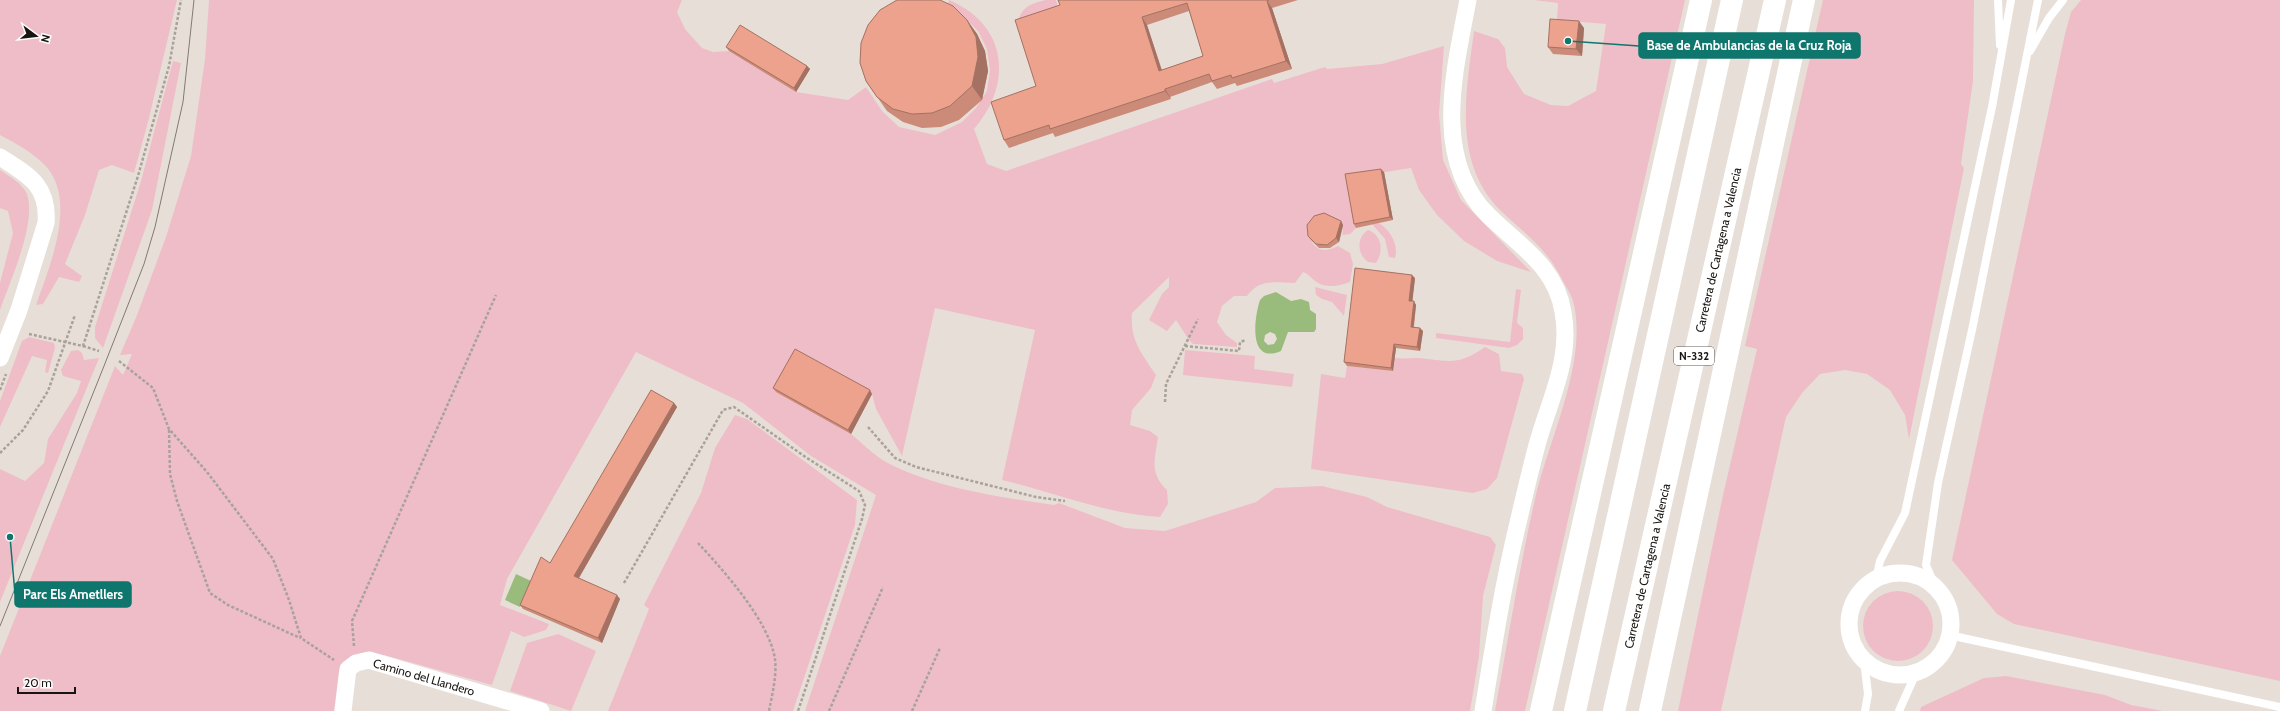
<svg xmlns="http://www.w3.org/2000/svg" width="2280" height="711" font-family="Cabin,sans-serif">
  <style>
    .green { fill: #efbdc7 }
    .water { fill: #99bb7c; fill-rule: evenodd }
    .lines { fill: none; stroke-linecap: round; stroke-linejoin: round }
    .path { stroke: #a8a29b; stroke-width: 2.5; stroke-dasharray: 3 2; stroke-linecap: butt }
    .lane { stroke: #fff; stroke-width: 8 }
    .street { stroke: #fff; stroke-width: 17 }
    .highway { stroke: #fff; stroke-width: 22 }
    .tram { stroke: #807a75; stroke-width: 1 }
    .wall { fill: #cb8b78; fill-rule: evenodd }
    .shaded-wall { fill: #a57162 }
    .building { fill: #eca28c; stroke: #a57162; fill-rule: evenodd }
    .labels { text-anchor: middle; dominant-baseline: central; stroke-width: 4; stroke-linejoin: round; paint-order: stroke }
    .shield { fill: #fff; stroke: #5d5a58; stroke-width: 1 }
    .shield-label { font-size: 11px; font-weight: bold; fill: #171411 }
    .street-label { font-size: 12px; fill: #171411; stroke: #fff }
    .leader { fill: none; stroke: #0f766e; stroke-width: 1.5 }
    .callout-dot { fill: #0f766e; stroke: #fff; stroke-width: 1.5 }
    .callout { fill: #0f766e; stroke: #0f766e; stroke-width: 1.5 }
    .callout-label { font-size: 13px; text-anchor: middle; font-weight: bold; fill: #fff }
  </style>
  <rect width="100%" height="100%" fill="#e7dfd7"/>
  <!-- green -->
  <g class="green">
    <path d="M0,0h177l-29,122 -14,51 -22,-8 -13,5 -14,45 -20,49 17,12 -3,6 -20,-5 -16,27 -7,1c13,-37 38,-96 15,-132 -11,-17 -34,-29 -51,-38z"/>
    <path d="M209,0h473l-5,12 8,17 17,19 11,4 16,-1 67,41 52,8 18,-13 16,24 17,16 36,8 27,-13 14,-14 11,-17 3,-21 -3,-21 -9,-18 -14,-14 -18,-9 3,-8c59,25 64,84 25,129l13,35 19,7 266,-92 2,4 51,-16 2,2 55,-5 62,-18 -5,68 4,46 18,40 70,72 -34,-11 -33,-20 -27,-26 -18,-25 -8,-22 -63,10 9,49 -7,7 -8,1 1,-4 -5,-11 -30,9c3,19 12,26 30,17l12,7 3,11 -3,18c-10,4 -25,7 -35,-1 -5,-4 -6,-7 -12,-9l-8,11c-20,0 -35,-5 -48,13h-13l-12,10 -5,16 9,13 11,8v4l-44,-3 -4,-4 -13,-20 -9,11 -18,-11 13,-26 7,-7v-10l-37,36c-2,28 9,39 24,62l-5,13 -19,22 -2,15 20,6 8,6c-3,22 -9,36 9,53l1,14 -8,13c-54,-3 -106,-25 -158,-37l33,-150 -100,-22 -33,148 -26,-47 -4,-15 -21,40c11,9 23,21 35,28 49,26 113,35 168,43l5,-2 66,25 40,3 91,-29 19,-14 47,-2 45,11 20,10 103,30 6,8 -13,51 -4,60 -9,55h-665l71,-216 -65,-39 -68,-53 -107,-51 -129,227 -7,26 49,19 -3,6 -22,7 -13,-6 -19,54 -108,-30 -22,-2 -13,5 -10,13 -5,40h-334v-55l115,-290 8,9 9,-21 -12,1 17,-40 29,-78 25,-81 14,-97z"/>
    <path d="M1046,0h10l4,15 -42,7c3,-15 14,-19 28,-22z"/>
    <path d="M1534,0h151l-160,711h-30c13,-71 24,-142 40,-212 13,-58 54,-139 38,-198 -2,-7 -7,-14 -10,-20 -17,-34 -36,-45 -62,-70 -49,-48 -35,-119 -27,-180l24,8 7,9 2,19 17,27 27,11 17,1 28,-15 10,-67 -49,-4 1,-17z"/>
    <path d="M1823,0h151l-1,81 -12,83 3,4 -55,271 -4,-24 -15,-25 -23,-16 -22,-4 -25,4 -18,19 -16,24 -65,294h-43l45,-216 34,-146 -12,-3z"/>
    <path d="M2081,0h199v681l-266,-57 -17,-10 -45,-54 113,-526 6,-22z"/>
    <path d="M173,61l8,2 -29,147 -49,138 -8,-10v-11l46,-146z"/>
    <path d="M0,170c9,6 23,14 27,24 10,29 -17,87 -27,116v-27l13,-50 -5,-22 -8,-3z"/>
    <path d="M1379,223c11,7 20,21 16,35l-6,-1 -4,-18 -13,-15z"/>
    <path d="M1368,230c14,5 16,21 8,33l-8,-1c-11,-8 -12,-24 0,-32z"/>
    <path d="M1315,287l32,8 -3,21 -12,-14 -10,-3 -6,-4z"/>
    <path d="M1516,289l5,1 -4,33 6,5v11l-6,6 -8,3 -73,-10v-5l74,9z"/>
    <path d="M29,337l25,6 1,5 -7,25 -3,-1 2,-12 -15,-4 -32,71v-26l22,-60z"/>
    <path d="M1485,347l14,7 2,17 21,3 2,5 -27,99 -10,11 -14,4 -162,-24 10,-95 24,4 2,-12 46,5 2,-13c10,1 15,0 24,0 30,3 39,8 66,-11z"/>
    <path d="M78,350l4,3 2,7 15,-2 -99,244v-133l25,12 19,-18 4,-24 29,-46 4,-12 -18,-5 -2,-6 10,-19z"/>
    <path d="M1185,350l70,6 -1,13 40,5 -2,13 -109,-12z"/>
    <path d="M735,415l12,4 110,81 -2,25 -62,186h-185l41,-102 -5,-4 57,-112 14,-45z"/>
    <circle cx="1898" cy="626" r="35"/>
    <path d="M558,634l38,17 -25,60 -61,-20 17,-48z"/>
    <path d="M2006,676l99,19 26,10 32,6h-243l1,-4 63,-29z"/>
  </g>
  <!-- water -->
  <g class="water">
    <path d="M1276,292l15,9 10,-2 8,3 1,8 6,4v15l-2,3h-26l-7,19c-33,14 -27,-33 -21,-51l4,-4zM1270,332l5,2 2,5 -3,5 -6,1 -4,-4 1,-6z"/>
    <path d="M516,574l15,7 -11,26 -15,-7z"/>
  </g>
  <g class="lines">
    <!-- path -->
    <g class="path">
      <path d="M29,334l54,12 55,-170 31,-110 12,-66"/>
      <path d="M83,346l16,5"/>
      <path d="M1185,346l54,5 1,-9 6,-2"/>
      <path d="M119,361l34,27 16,41 38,43 66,87 16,41 12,38 33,22"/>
      <path d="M0,390l6,-16"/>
      <path d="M1165,402l1,-18 32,-65"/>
      <path d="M868,427l27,31 21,9 120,30 29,4"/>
      <path d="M169,430l1,44 7,27 33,92 18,12 72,33"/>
      <path d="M0,453l23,-23 25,-39 27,-76"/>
      <path d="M698,543c26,28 71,78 77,116 2,17 -3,36 -6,52"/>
      <path d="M624,583l99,-173 11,-3 73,51 52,33 6,14 -3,14 -64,192"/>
      <path d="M354,646l-2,-25 144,-326"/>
      <path d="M829,711l54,-124"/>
      <path d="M912,711l28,-63"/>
    </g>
    <!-- lane -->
    <g class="lane">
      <path d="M1998,0l2,45"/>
      <path d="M2030,51l19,-33 14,-18"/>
      <path d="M1876,579l4,-18 25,-48 87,-406 19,-107"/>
      <path d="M1935,586l-9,-21 12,-82 34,-153 66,-330"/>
      <path d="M1949,635l331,72"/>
      <path d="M1864,660l4,34 -3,17"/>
      <path d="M1899,711l17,-38"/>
    </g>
    <!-- street -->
    <g class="street">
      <path d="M1468,0c-13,70 -37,158 20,215 30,30 68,51 75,97 9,47 -14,89 -26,133 -7,26 -13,52 -19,78 -15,62 -25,125 -35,188"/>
      <path d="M0,157c28,18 49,28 46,66l-27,87 -19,48"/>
      <circle cx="1900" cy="624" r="51"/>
      <path d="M343,711l5,-42 8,-6 13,-3 172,51"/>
    </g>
    <!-- highway -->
    <g class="highway">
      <path d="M1541,711l160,-711"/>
      <path d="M1575,711l157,-711"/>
      <path d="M1614,711l161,-711"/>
      <path d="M1650,711l154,-711"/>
    </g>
    <!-- tram -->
    <path class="tram" d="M0,626l104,-260 40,-102 11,-37 28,-125 11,-102"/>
  </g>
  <!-- wall -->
  <g class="wall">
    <path d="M1058,0h240l-26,8 20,61 -55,17 -2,-3 -18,6 -5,-7 -42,15 1,2 -116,38 -2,-4 -44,15 -5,-8 32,-54 24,-81zM1189,11l14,45 -41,14 -15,-45z"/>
    <path d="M967,20l10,14 8,17 3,20 -6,29 -23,20 -18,7 -19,1 -19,-6 -16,-11 -21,-30z"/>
    <path d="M1584,28l-2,28 -29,-2 -5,-7z"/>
    <path d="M726,47l81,19 3,3 -14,23 -67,-41z"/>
    <path d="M1384,172l9,48 -37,8 -2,-4z"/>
    <path d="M1341,221l2,4 -4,17 -9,6h-11l-8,-8 -3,-4z"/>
    <path d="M1415,278l-3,23 4,4 -2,22 9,4 -3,20 -24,-3 -3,23 -46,-5 -3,-4z"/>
    <path d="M773,388l99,6 -21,40 -75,-42z"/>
    <path d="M674,403l3,4 -98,171 41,21 -18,44 -79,-34 -3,-4 30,-42z"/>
  </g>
  <!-- shaded-wall -->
  <g class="shaded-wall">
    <path d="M1267,1l5,7 20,61 -6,-8z"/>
    <path d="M1142,17l5,8 17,53 -5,-7z"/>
    <path d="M967,20l10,14 8,17 3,20 -6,29 -10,-14z"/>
    <path d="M1579,21l5,7 -2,28 -6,-7z"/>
    <path d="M807,66l3,3 -14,23 -2,-4z"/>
    <path d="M1165,89l5,8 1,2 -6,-8z"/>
    <path d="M1381,169l3,3 9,48 -3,-3z"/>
    <path d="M1341,221l2,4 -4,17 -3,-4z"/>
    <path d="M1412,275l3,3 -3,27 -3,-4z"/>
    <path d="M1414,301l2,4 -3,25 -2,-3z"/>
    <path d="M1420,328l3,3 -3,20 -3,-4z"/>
    <path d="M1394,344l2,4 -3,23 -2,-3z"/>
    <path d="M870,390l2,4 -21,40 -3,-4z"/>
    <path d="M674,403l3,4 -100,174 -3,-5z"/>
    <path d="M617,595l3,4 -18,44 -4,-5z"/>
  </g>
  <!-- building -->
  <g class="building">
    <path d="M897,0h43l13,6 14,14 9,17 2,20 -6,29 -22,20 -18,7 -20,1 -19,-5 -16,-12 -11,-16 -6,-18 1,-20 7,-18 12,-15z"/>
    <path d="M1058,0h211l-2,1 19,60 -54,17 -1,-3 -19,6 -3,-7 -44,15v2l-115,38 -1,-4 -45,15 -13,-38 45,-16 -21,-66 45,-15zM1187,3l16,53 -44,15 -17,-54z"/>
    <path d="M1550,19l29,2 -3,28 -28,-2z"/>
    <path d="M740,25l67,41 -13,22 -68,-41z"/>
    <path d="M1381,169l9,48 -36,7 -9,-50z"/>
    <path d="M1324,213l17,8 -5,17 -9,7 -11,-1 -8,-8 -1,-11 7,-9z"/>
    <path d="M1355,268l57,7 -3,26h5l-3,26 9,1 -3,19 -23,-3 -3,24 -47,-6z"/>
    <path d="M795,349l75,41 -22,40 -75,-42z"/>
    <path d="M651,390l23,13 -100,173 43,19 -19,43 -78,-33 21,-48 9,6z"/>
  </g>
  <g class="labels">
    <!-- shield labels -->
    <rect class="shield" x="1674" y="347" width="40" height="18" rx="3"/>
    <g class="shield-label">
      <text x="1694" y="356">N-332</text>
    </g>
    <!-- street labels -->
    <g class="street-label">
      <text transform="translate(1718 250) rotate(-77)">Carretera de Cartagena a Valencia</text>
      <text transform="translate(1647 566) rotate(-77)">Carretera de Cartagena a Valencia</text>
      <text transform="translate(424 677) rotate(16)">Camino del Llandero</text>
    </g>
  </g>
  <!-- callouts -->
  <path class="leader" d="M1568 41L1639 46M10 537L15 594"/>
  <g class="callout-dot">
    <circle cx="1568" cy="41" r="4"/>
    <circle cx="10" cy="537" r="4"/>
  </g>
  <g class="callout">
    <rect x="1639" y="33" width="221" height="25" rx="4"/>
    <rect x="15" y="582" width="116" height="25" rx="4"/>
  </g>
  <g class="callout-label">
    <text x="1749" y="50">Base de Ambulancias de la Cruz Roja</text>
    <text x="73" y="599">Parc Els Ametllers</text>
  </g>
  <!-- north arrow -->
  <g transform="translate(36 36) rotate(105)" stroke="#ffffff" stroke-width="3" paint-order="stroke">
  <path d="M0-3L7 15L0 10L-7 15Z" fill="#171411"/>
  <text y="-6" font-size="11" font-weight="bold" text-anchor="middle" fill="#171411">N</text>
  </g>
  <!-- scale -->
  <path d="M18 687v6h57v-6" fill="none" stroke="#171411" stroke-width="2"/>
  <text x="24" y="687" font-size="12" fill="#171411" stroke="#ffffff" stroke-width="3" paint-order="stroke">20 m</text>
</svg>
